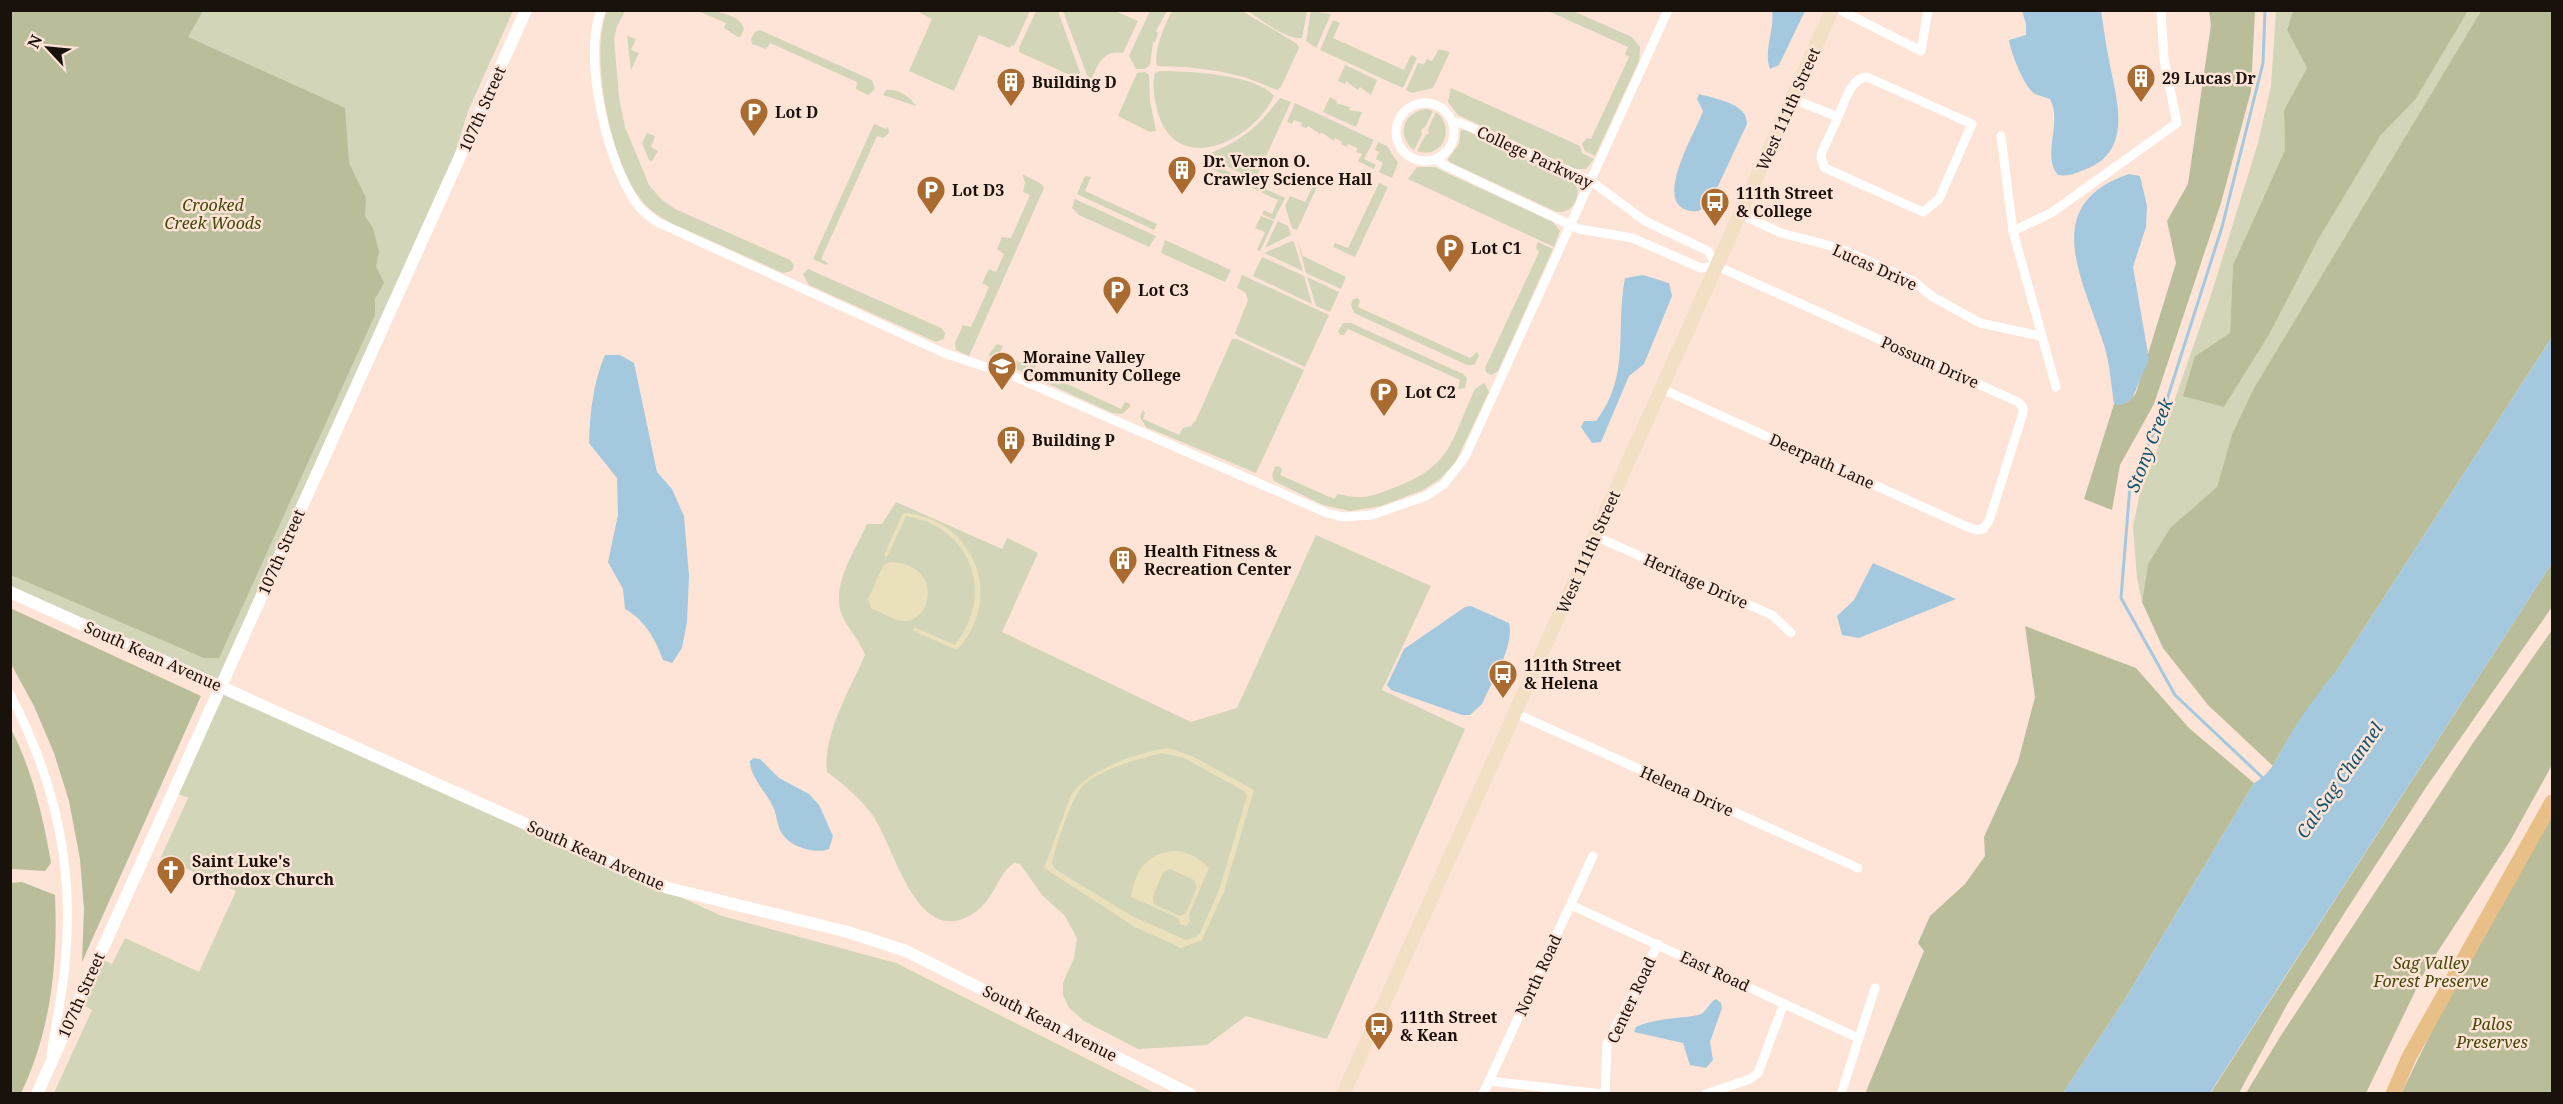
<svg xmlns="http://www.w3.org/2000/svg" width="2563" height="1104" font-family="'Noto Serif',serif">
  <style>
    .green { fill: #d2d5b8 }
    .forest { fill: #b9bd99 }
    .sand { fill: #eae0bb; fill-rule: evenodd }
    .water { fill: #a4c9df }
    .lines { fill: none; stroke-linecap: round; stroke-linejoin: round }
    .stream { stroke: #a4c9df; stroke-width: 3 }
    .minor { stroke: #fff; stroke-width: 9 }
    .tertiary { stroke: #fff; stroke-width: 12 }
    .secondary { stroke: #f3dfc3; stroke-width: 14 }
    .primary { stroke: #e7bf87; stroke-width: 15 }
    .labels { text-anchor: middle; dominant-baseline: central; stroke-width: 5; stroke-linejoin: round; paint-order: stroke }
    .poi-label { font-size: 16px; font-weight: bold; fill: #19110c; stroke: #fde4d6; text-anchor: start }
    .street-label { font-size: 16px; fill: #19110c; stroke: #fde4d6 }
    .park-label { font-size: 16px; font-style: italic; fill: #434708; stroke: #fde4d6 }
    .water-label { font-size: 18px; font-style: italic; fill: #105371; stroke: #fde4d6 }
  </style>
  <rect width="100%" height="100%" fill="#fde4d6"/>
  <!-- green -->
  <g class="green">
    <path d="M11,11h502l-45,100 -12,39 8,4 -243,535 501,227 174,47 259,130h-1101l38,-83 -13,-7 20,-45 13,6 13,-26 74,34 37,-81 -75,-34 27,-59 -14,-6 46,-103 -209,-97z"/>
    <path d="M607,11h18l-8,15 -3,13 5,58 6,30 24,58 12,14 14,10 115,51 4,5 -2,6 -9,2 -112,-50c-12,-7 -24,-14 -32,-26 -29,-39 -50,-142 -32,-186z"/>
    <path d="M698,11c13,-1 42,2 46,18l-3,7 -3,1 -14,-9 2,-5z"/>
    <path d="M921,11v-1l109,1 -16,35 -2,-1 -2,3 -31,-13 -25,56 -45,-20 23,-52 -12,-6z"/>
    <path d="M1036,11h22l25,70 -64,-29v-4z"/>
    <path d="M1063,11h52l23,10 -15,32c-21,-4 -26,14 -33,30z"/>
    <path d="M1150,11h17l-11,20 2,2 -3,9h-2l-3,23 -5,4h-9l-7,-13z"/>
    <path d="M1172,11h70l54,32 3,4 -1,3 -17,37 -4,3 -30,-12 -29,-7 -33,-4 -28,-1c-4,-16 8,-41 15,-55z"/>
    <path d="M1248,11h59l-5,27c-14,3 -42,-19 -54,-27z"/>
    <path d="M1311,11l20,3 -15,34 -10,-7z"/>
    <path d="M1548,11h25l59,26 8,10 -1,14 -44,95 -10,-5 -3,-7 5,-6 4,1 38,-82 -4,-3 3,-7z"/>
    <path d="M2276,11h17l-6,19 20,38 -23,42 1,40 -52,115 -3,68 -35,23 29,51 46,-74 48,-93 63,-105 34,-35 53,-89h13l-227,377 -22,46 -15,53 -47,41 -22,36 -6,38 -5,-24 -4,-52 7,-33 13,-31 57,-164 48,-155 13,-57z"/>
    <path d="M1333,20l7,3 -7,15 71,32 7,-15 6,3 -14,30 -83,-38z"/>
    <path d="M760,30l112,50 3,9 -7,6 -12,-6 1,-7 -87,-39 -4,6 -14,-5 -1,-5 4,-7z"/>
    <path d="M627,36l9,3 -5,11 8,3 -8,17z"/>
    <path d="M1439,49l11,3 -17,36 -21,5 -6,-3 12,-27 6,1 3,-5 5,2z"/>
    <path d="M1345,65l32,15 -6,15 -11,-8 -2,3 -12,-9 -1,3 -7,-3z"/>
    <path d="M1160,71c27,0 96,3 114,25 -21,46 -100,83 -117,13 -3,-11 -5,-25 -2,-36z"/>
    <path d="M1137,73l8,-1 4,3 1,26 6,30 -6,1 -32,-16z"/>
    <path d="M1451,88l129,58 2,7 12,6 -8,10h-11l-117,-54 -10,-13z"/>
    <path d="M886,90c12,-2 24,7 30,16l-33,-11z"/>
    <path d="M1330,97l7,4 -1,2 14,4 -1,3 13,2 -6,15 -33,-15z"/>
    <path d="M1280,98l11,4 -36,78 -45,-22 1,-5c32,-14 47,-26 69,-55z"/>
    <path d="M1295,103l79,37 -10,19 12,6 -2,4 -16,-8 4,-7 -6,-2 1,-4 -9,-4 -1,3 -6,-3 1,-2 -7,-4 -1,3 -13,-9 -1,2 -12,-8 -2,2 -5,-2 1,-3 -8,-3 -2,4 -5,-2z"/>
    <path d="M1426,109l7,2 -8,16 -4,3 1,4 -8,16c-18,-14 -11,-38 12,-41z"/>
    <path d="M1436,112c21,16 6,48 -19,39l8,-15 4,-3 -1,-4z"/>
    <path d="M874,124l12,5 2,-3 1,6 -5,6 -7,-2 -56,123 7,4 -2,2 -13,-6z"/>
    <path d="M1461,130h4l107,49 6,11c-1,13 -7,23 -21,22l-108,-50 -1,-3 11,-15z"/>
    <path d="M647,133l8,3 -4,11 7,4 -6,10 -3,-1 -7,-17z"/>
    <path d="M1378,142l9,4 11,17 -6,15 -13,-6 4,-9 -7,-4 3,-7 -4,-2z"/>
    <path d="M1203,160l82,38 -11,22 -12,-6 2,-4 8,4 6,-14 -77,-36z"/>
    <path d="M1417,167h17l119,55 7,9 -6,16 -146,-68z"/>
    <path d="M1022,174l18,9 4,5 -75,168 -13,-6 -1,-7 8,-18 8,2 18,-40 -7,-4 7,-14 7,3 8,-18 -7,-5 5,-12 9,1 19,-43 -7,-3 2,-10z"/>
    <path d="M1085,176l6,1 -6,14 72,33 -3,6 -77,-36z"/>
    <path d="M1379,183l9,4 -33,70 -22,-10 2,-4 13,5z"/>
    <path d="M1313,186l4,1 -20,43 -5,-2 -7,-22 5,-10 15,6z"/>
    <path d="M1075,199l81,37 -7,11 -70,-32 -7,-7z"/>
    <path d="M1261,216l13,5 -14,30 -3,-1 8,-18 -10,-4z"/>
    <path d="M1278,221l10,5 3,9 -26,13z"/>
    <path d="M1297,239l6,17 43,21 -5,12 -35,-16z"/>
    <path d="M1165,240l66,30 -6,12 -64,-29z"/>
    <path d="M1292,241l2,1 9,29 -39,-18z"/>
    <path d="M1538,242l15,7 -55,122 -7,4 -5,-3 -1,-4 54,-116 -3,-4z"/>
    <path d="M1262,257l42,19 8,28 -59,-28z"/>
    <path d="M808,269l133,59 4,5 -1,6 -8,3 -127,-57 -6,-11z"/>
    <path d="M1242,275l87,40 -24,52 -67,-31 -3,-3 13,-33 -3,-8 -8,-4z"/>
    <path d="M1307,277l32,15 -9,20 -14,-6z"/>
    <path d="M1358,298l2,3 -2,6 112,51 7,-6 2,4 -5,9h-7l-113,-52 -3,-8 2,-6z"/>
    <path d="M1343,323h8l112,51 4,4 -2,10 -7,1 2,-9 -112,-51 -4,6h-3l-3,-3z"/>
    <path d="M1232,339h5l67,31 -48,103 -110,-46 -6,-10 3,-7 2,3 -2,6 36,16 4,-7 8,-2 5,-6z"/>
    <path d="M997,344l6,2 -3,7 30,14 3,-7h3l-1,9 86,40 4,-7 5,2v3l-8,7 -10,-1 -94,-43 -25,-8 -4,-8z"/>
    <path d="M1484,383l5,9 -34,71 -15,16 -17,11 -42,16 -31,5 -27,-6 -49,-24 -2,-6 3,-8 4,-1 3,4 -2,5 54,24 4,-5c27,6 32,3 58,-7 57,-22 55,-47 79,-98z"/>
    <path d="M896,502l106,47 5,-11 31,15 -36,79 189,90 46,-14 79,-173 115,51 -49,104 83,39 -138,310 -81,-23 -39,29 -69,4 -54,-28 -15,-13 -6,-13v-12l11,-25 3,-20 -12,-22 -23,-21 -22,-31 -6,-1c-18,12 -18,37 -43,52 -56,33 -77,-72 -100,-102 -12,-16 -28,-29 -44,-41 -5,-36 24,-85 38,-117 -5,-14 -15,-24 -22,-37 -14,-31 12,-67 24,-94h15z"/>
  </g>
  <!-- forest -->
  <g class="forest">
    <path d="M11,10l192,1 -15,26 157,71 4,55 17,35 -1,18 8,12 6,24 -3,14 8,17 -9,16v16l-156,343h-15l-193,-83z"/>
    <path d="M2209,11h46l-4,80 -30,112 -67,201 -34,61 -8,45 -28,-11 30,-95c10,1 17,-3 22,-11l40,-130 -9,-42 21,-37 23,-159z"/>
    <path d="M2293,11h175l-53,89 -34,35 -63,105 -48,93 -46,74 -41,-11 12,-40 35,-23 3,-68 52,-115 -1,-40 23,-42 -20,-38z"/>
    <path d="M2481,11h71v326l-215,333 -48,67 -16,29 -65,-61 -45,-57 -21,-46 6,-38 22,-36 47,-41 15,-53 22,-46z"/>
    <path d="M2552,563v44l-125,179 -80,123 -59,94 -49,90 -29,1z"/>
    <path d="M10,608l191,88 -119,266 2,-53 -4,-50 -11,-58 -15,-48 -20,-47 -23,-42z"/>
    <path d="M2025,626l111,42 53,60 65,55 -129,216 -62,94 -198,1 59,-143 -6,-8 12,-27 35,-32 20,-28 -1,-19 34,-75 17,-65z"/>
    <path d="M2552,630v135l-42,76 -85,130 -59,122h-120l34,-56 193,-294z"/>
    <path d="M10,727c22,42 33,89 41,136l-6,8 -34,-2z"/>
    <path d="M2552,814v279l-151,1 49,-100z"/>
    <path d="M22,882l33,13c3,68 -4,136 -34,198h-10v-210z"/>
  </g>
  <!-- sand -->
  <g class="sand">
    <path d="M903,513c71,4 103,85 54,137l-44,-19 1,-4 41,18c41,-52 16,-118 -49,-129l-19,41 -3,-2z"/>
    <path d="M892,562c49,3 42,56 14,59 -10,1 -25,-9 -35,-13l-3,-9 16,-35z"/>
    <path d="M1168,748l24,8 62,34 -30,102 -22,48 -21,8 -46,-21 -91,-59 27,-73c16,-25 68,-43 97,-47zM1162,753l22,5 60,33 3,5 -28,94 -19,43 -4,4 -10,3 -54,-24 -77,-47 -3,-6c4,-17 18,-61 29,-75 13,-17 60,-30 81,-35z"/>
    <path d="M1172,851c16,0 26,6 37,17l-20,46 1,8 -4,4 -6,-2 -2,-6 -47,-21c5,-27 13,-41 41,-46zM1170,869l24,11 3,7 -11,26 -7,3 -25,-12 -1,-8 10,-24z"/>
  </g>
  <!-- water -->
  <g class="water">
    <path d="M1772,11h33l-26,54 -9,4c-7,-18 5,-39 2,-58z"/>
    <path d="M2022,11h79c3,18 5,36 9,54 7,36 22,84 -21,103 -11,4 -19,9 -31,7 -17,-19 5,-53 -8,-76 -5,-2 -11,-3 -15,-5 -11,-7 -24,-41 -26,-54l17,-5v-11z"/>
    <path d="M1699,94c16,5 49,9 48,30l-36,77c-5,6 -12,12 -20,10 -41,-6 6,-81 12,-100l-6,-12z"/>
    <path d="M2129,174l11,2 7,30 -1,21 -13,40 16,92 -17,40 -11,6 -7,-1c-3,-20 -4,-40 -10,-59 -20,-64 -67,-140 25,-171z"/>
    <path d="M1643,275l26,8 3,13 -28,68 -15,12 -28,66 -9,1 -11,-16 3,-6h12c35,-45 19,-91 29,-143z"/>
    <path d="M2552,337v226l-342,530h-147l62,-94 129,-216c20,-11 25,-30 36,-48 14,-23 30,-45 47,-65z"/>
    <path d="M605,355h15l14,8 23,109 15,17 12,27 5,60 -2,46 -5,26 -10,15 -9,-3c-8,-21 -17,-39 -38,-51l-2,-20 -15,-27 10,-47 -1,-37 -28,-35c1,-31 4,-60 16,-88z"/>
    <path d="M1873,563l83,36 -97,39 -17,-3 -5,-19 17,-16z"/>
    <path d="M1471,606l38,17c6,23 -18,60 -27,81l-12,11h-8l-71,-25 -4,-5 17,-36 61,-42z"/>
    <path d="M754,758l6,1 19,19 30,16 10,11 14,31 -4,13c-15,6 -42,-3 -49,-19 -4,-9 -3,-18 -9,-27 -7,-13 -21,-27 -21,-42z"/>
    <path d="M1716,999l5,4 1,5 -12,34 3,18 -7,8 -16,-3 -7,-22 -49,-11 2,-5c19,-9 42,-8 62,-12 9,-2 10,-12 18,-16z"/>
  </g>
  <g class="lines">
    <!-- stream -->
    <path class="stream" d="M2264,779l-89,-84 -54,-97 9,-112 33,-74 59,-185 41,-164 2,-53"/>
    <!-- minor -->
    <g class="minor">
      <path d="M601,10c-19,48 6,153 36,194 5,7 13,13 20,18l287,131 69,23 314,137 16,4 29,-2 54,-19 18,-12 21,-27 203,-447"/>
      <path d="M1840,10l81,41 7,-41"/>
      <path d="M1793,99l45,18 -16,35 -1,6 4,10 98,44 16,-13 33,-75 -105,-47c-17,1 -23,27 -29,40"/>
      <circle cx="1425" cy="132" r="29"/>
      <path d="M1453,123h8l130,58 54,40 63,30 9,15"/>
      <path d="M2001,136l12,95 43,156"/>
      <path d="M1435,159l9,6 135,64 53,9 69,30 16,-2"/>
      <path d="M1740,214l41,19 58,15 74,33 20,16 47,26 60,13"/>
      <path d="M2013,231l38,-18 126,-90 -13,-64 -3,-49"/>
      <path d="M1662,389l303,137 12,4 6,-1 6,-8 34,-108v-6l-5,-5 -301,-136"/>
      <path d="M1595,536l177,79 19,18"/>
      <path d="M10,694c45,87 65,172 55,270 -3,31 -9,61 -14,91"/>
      <path d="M1515,713l343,155"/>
      <path d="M1571,905l287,133"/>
      <path d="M1489,1081l114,13"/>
      <path d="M1483,1094l110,-238"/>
      <path d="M1605,1094l2,-50 51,-100"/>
      <path d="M1706,1094l44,-15 8,-6 26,-70"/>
      <path d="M1841,1094l34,-106"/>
    </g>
    <!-- tertiary -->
    <g class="tertiary">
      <path d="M10,592l658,296 180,44 58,19 284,143"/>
      <path d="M37,1094l489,-1084"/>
    </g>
    <!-- secondary -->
    <path class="secondary" d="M1343,1094l489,-1084"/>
    <!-- primary -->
    <path class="primary" d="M2393,1094l16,-37 143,-255"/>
  </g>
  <!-- icons -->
  <defs>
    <g id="building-pin" transform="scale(1.5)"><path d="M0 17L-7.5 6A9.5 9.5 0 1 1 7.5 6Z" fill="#aa6b31" stroke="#fde4d6"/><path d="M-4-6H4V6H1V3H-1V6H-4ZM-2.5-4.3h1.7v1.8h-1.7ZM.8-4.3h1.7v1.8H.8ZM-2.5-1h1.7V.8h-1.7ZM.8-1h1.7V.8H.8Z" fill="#fff"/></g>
    <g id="parking-pin" transform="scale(1.5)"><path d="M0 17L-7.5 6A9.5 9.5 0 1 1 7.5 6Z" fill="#aa6b31" stroke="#fde4d6"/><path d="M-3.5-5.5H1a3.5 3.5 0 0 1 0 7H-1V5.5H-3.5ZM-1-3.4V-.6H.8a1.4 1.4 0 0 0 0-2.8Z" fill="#fff"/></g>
    <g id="bus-pin" transform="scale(1.5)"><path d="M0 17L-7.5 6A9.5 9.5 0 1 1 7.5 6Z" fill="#aa6b31" stroke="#fde4d6"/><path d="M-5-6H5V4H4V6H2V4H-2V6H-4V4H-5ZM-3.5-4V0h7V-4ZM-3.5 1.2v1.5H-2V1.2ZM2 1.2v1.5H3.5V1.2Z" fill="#fff"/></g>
    <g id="university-pin" transform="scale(1.5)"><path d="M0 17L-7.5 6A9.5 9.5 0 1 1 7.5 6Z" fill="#aa6b31" stroke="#fde4d6"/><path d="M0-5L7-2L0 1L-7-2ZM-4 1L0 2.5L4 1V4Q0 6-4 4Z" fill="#fff"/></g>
    <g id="church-pin" transform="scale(1.5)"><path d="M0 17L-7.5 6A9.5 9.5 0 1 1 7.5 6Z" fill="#aa6b31" stroke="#fde4d6"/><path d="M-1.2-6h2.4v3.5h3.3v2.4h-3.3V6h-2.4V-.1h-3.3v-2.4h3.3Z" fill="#fff"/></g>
  </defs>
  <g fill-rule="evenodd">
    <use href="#building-pin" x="2141" y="78"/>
    <use href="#building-pin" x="1011" y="82"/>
    <use href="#parking-pin" x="754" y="112"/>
    <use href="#building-pin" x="1182" y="170"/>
    <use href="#parking-pin" x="931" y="190"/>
    <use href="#bus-pin" x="1715" y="202"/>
    <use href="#parking-pin" x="1450" y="248"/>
    <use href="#parking-pin" x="1117" y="290"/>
    <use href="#university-pin" x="1002" y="366"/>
    <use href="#parking-pin" x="1384" y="392"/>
    <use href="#building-pin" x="1011" y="440"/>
    <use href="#building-pin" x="1123" y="560"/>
    <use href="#bus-pin" x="1503" y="674"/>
    <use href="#church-pin" x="171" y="870"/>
    <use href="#bus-pin" x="1379" y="1026"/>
  </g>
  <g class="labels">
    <!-- poi labels -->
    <g class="poi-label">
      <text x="2162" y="78">29 Lucas Dr</text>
      <text x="1032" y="82">Building D</text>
      <text x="775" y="112">Lot D</text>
      <text x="1203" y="161">Dr. Vernon O.<tspan x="1203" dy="18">Crawley Science Hall</tspan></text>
      <text x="952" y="190">Lot D3</text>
      <text x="1736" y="193">111th Street<tspan x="1736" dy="18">&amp; College</tspan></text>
      <text x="1471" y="248">Lot C1</text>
      <text x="1138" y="290">Lot C3</text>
      <text x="1023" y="357">Moraine Valley<tspan x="1023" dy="18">Community College</tspan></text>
      <text x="1405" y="392">Lot C2</text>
      <text x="1032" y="440">Building P</text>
      <text x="1144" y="551">Health Fitness &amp;<tspan x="1144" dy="18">Recreation Center</tspan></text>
      <text x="1524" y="665">111th Street<tspan x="1524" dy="18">&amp; Helena</tspan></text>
      <text x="192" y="861">Saint Luke's<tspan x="192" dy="18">Orthodox Church</tspan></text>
      <text x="1400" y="1017">111th Street<tspan x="1400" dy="18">&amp; Kean</tspan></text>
    </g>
    <!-- street labels -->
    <g class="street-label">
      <text transform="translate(482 109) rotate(-66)">107th Street</text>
      <text transform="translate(1788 109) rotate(-66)">West 111th Street</text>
      <text transform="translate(1535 157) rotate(25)">College Parkway</text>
      <text transform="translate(1875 267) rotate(24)">Lucas Drive</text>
      <text transform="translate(1930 362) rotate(24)">Possum Drive</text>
      <text transform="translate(1822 461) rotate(24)">Deerpath Lane</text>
      <text transform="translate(281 552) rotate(-66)">107th Street</text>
      <text transform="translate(1588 552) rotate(-66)">West 111th Street</text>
      <text transform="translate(1696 581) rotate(24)">Heritage Drive</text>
      <text transform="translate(153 656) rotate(24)">South Kean Avenue</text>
      <text transform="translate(1687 791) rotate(24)">Helena Drive</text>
      <text transform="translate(596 855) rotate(24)">South Kean Avenue</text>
      <text transform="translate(1715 971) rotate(25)">East Road</text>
      <text transform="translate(1538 975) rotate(-65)">North Road</text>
      <text transform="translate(81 995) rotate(-66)">107th Street</text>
      <text transform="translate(1631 1000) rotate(-65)">Center Road</text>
      <text transform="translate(1050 1023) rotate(27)">South Kean Avenue</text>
    </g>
    <!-- park labels -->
    <g class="park-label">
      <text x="213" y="205">Crooked<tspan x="213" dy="18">Creek Woods</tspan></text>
      <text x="2431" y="963">Sag Valley<tspan x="2431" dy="18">Forest Preserve</tspan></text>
      <text x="2492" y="1024">Palos<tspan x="2492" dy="18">Preserves</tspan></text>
    </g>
    <!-- water labels -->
    <g class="water-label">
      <text transform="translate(2149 445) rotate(-69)">Stony Creek</text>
      <text transform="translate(2339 780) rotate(-55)">Cal-Sag Channel</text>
    </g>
  </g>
  <!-- border -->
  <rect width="2563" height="1104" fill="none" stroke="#19110c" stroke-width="24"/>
  <!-- north arrow -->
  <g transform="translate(48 48) rotate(296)" stroke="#fde4d6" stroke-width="4.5" paint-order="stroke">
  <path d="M0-4.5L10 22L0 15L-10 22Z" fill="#19110c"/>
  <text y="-9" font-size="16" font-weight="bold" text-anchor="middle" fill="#19110c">N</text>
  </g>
</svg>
